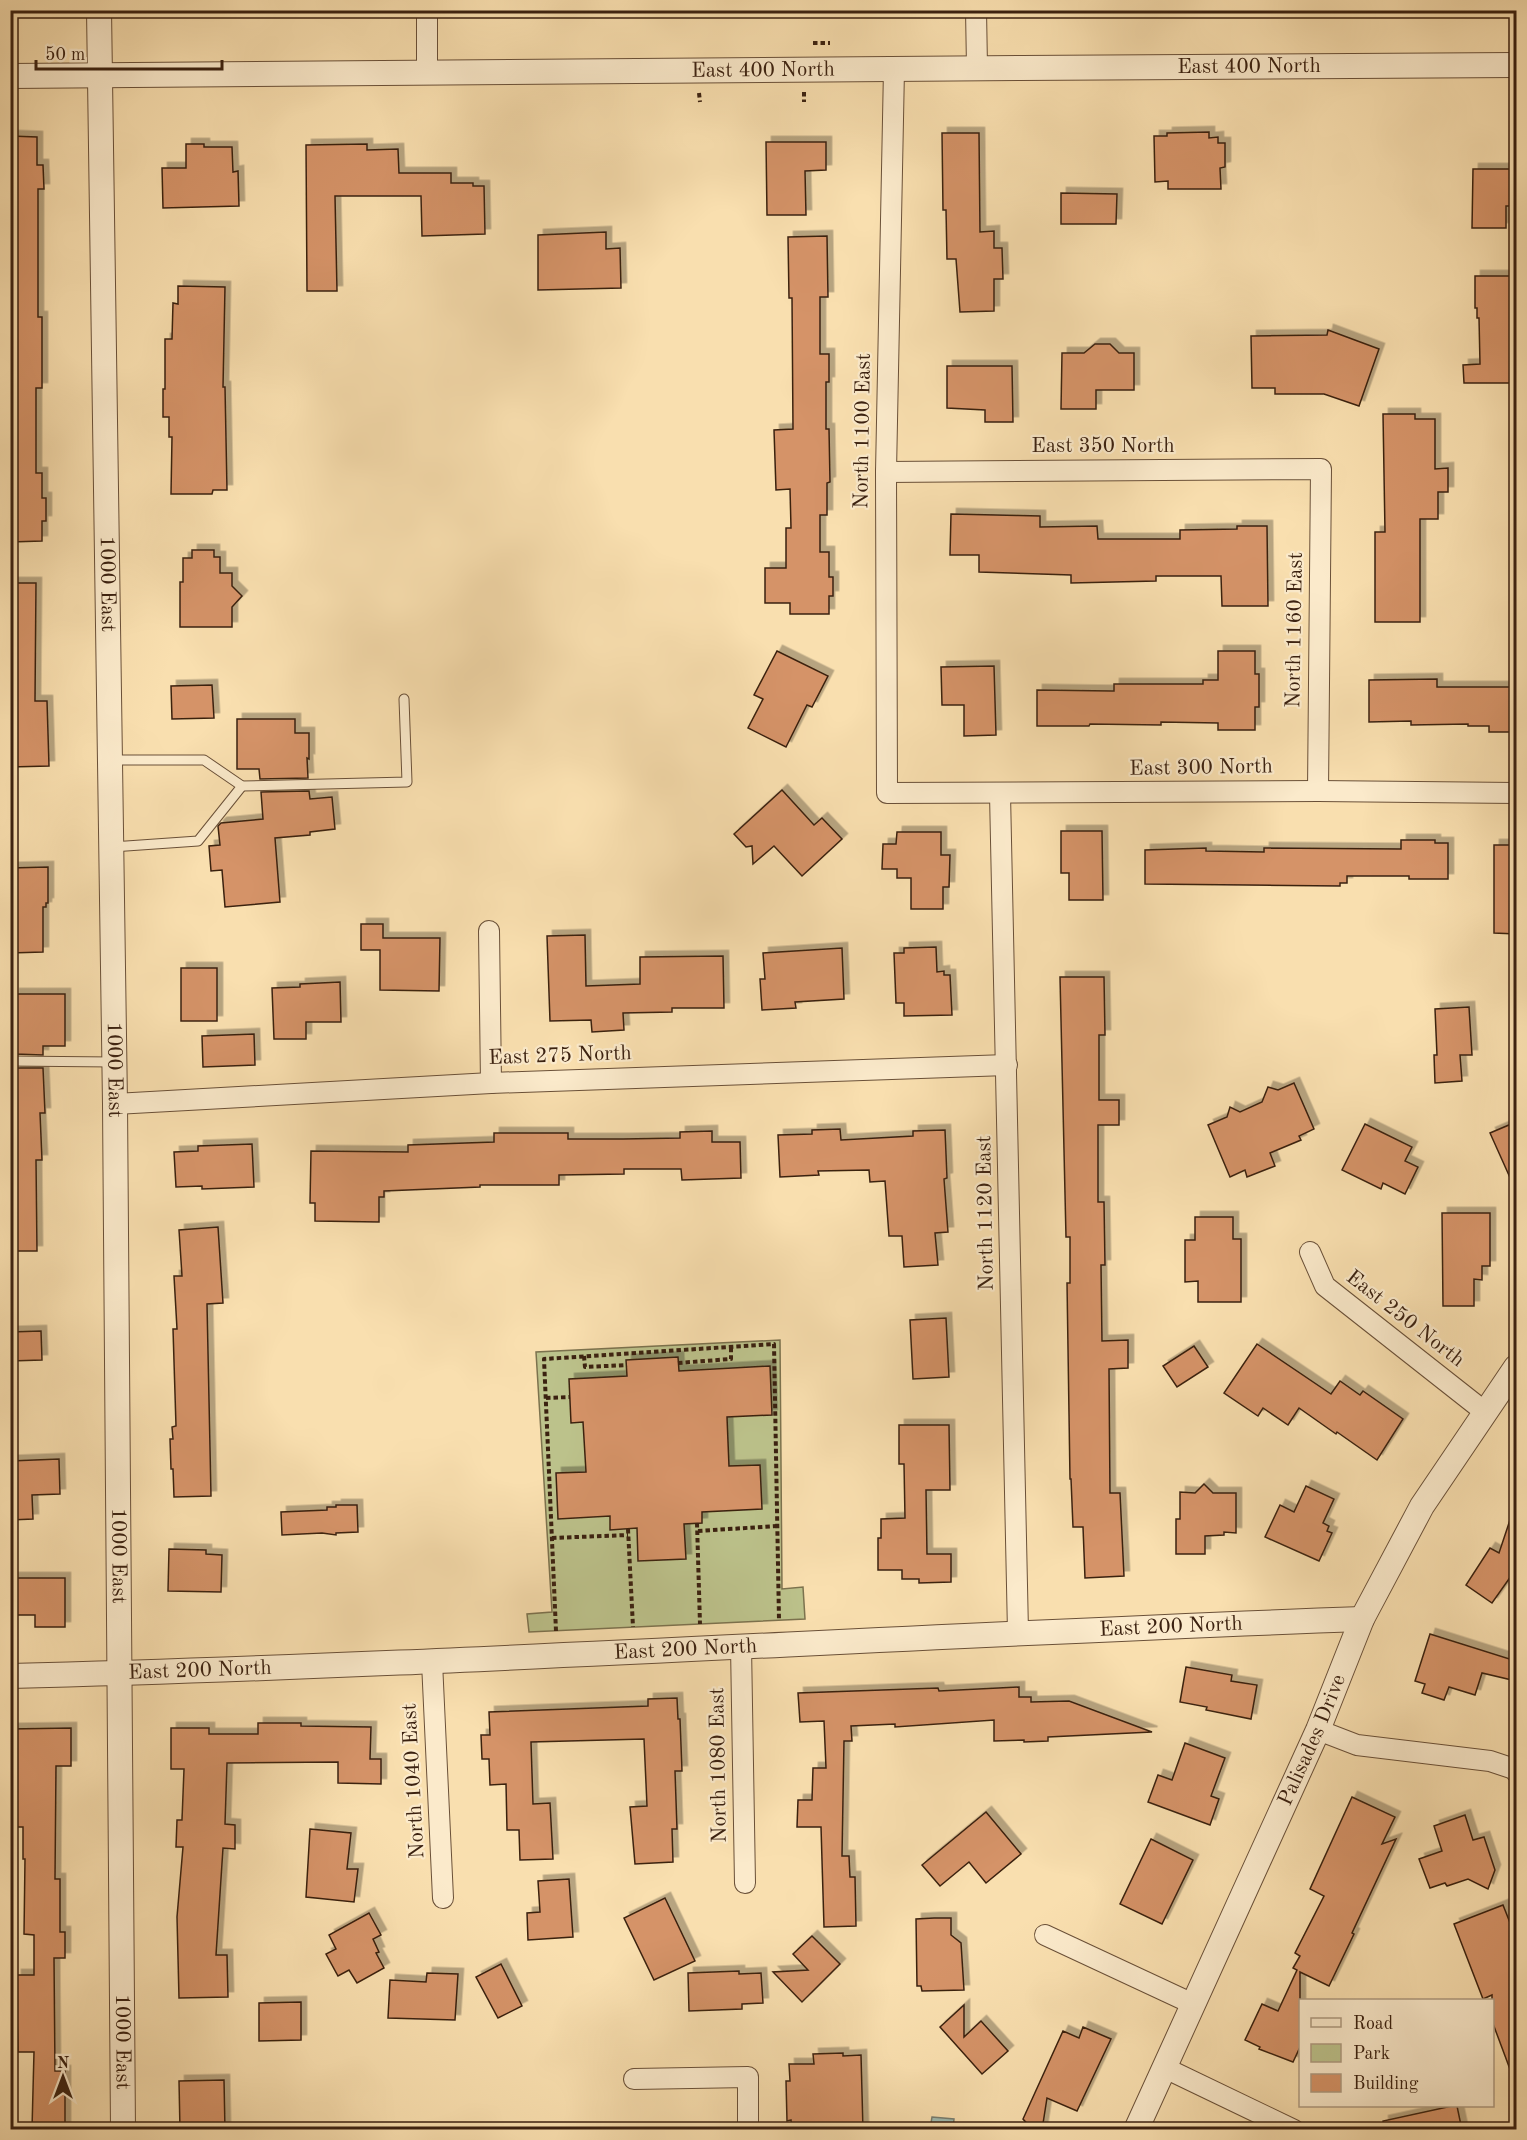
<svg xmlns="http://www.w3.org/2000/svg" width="1527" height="2140" font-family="'Old Standard TT',serif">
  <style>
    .green { fill: #bcc28b; stroke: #7c724e; stroke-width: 1.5 }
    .water { fill: #9fbcb2; stroke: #777e71; stroke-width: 1.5 }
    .building { fill: #d59367; stroke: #3b2110; stroke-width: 1.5; filter: url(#shadow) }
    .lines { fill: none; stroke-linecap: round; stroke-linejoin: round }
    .service-casing { stroke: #6a5038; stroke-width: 11 }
    .minor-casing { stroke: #6a5038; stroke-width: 22 }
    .tertiary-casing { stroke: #6a5038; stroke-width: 26 }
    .path { stroke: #3b2110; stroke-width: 4; stroke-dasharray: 4.5 3; stroke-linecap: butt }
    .service { stroke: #fbeacb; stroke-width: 9 }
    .minor { stroke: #fbeacb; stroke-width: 20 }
    .tertiary { stroke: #fbeacb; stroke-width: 24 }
    .labels { text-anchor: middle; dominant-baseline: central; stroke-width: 4.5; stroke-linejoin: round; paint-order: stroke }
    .street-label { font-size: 21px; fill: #3b2110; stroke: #fbeacb }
  </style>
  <defs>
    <filter id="shadow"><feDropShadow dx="5.5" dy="-5.5" stdDeviation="0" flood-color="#0004"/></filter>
  </defs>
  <rect width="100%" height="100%" fill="#f9dfaf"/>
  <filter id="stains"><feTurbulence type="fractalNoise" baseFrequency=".00333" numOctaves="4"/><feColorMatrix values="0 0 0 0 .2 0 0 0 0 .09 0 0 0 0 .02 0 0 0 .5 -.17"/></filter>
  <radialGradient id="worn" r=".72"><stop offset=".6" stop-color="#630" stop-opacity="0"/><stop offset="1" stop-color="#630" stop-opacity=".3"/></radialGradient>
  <!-- green -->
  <path class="green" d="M780,1340l2,249 21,-2 2,32 -276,13 -2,-18 25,-2 -16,-260z"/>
  <!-- water -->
  <path class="water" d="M932,2117l22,2 -1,10h-23z"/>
  <!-- building -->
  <g class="building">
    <path d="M1209,132v6l9,-1v6h7v24l-5,1 1,21h-53v-8l-13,1 -1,-46h13v-3z"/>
    <path d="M942,133h37l1,99 14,-1v17h8l1,31h-9v32l-34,1 -4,-53h-9l-1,-49h-3z"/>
    <path d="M10,136l27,1v28h6l1,24h-6v128h4v71h-6v85h6v25h4v23h-4v20l-32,1z"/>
    <path d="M766,142h60v28l-21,1 1,44h-39z"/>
    <path d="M186,144h18v3h28l1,25 5,-1 1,35 -76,2 -1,-40h24z"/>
    <path d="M367,144v6l31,-1 1,24h52v10h22v3h11l1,48 -63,2 -1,-40h-86l2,95h-30l-1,-146z"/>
    <path d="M1473,169h40v37h-7v22h-34z"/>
    <path d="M1061,193l56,1 -1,30h-55z"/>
    <path d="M606,232v17l14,-1 1,40 -83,2v-55z"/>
    <path d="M827,236l1,61h-8v57h9v28h-3v47h3l1,53 -3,1v32h-7v37h9v25h4v19h-4v18h-39v-11h-25v-35h21v-40h5l-1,-39 -14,1 -2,-60 19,-1 -1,-131h-3l-1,-61z"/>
    <path d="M1475,276h41v77h-2v30h-50l-1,-18 17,-1 -1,-46h-2v-10h-2z"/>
    <path d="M178,286l47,1 -2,100h2l2,103h-14l-1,4h-41l1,-57h-3v-20h-6v-28h2v-50h7l1,-36 5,1z"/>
    <path d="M1328,330l51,19 -20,57 -35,-12h-49v-6h-23l-1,-52 76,-1z"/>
    <path d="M1095,344h15l9,9h15v37h-38v19h-35l1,-56h22z"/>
    <path d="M947,366h65l1,56h-28v-12l-38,-2z"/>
    <path d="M1383,414h32v5h20v50l13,-1v24h-10v27h-18v103h-45v-90h10z"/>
    <path d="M951,514l89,2v11l57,-1 1,13h82v-9l57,-1v-3h30l1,80h-46l-1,-30h-65v5l-85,2v-8l-92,-3v-17h-29z"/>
    <path d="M192,550h22v7h6v16h12v13l10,10 -10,11v20h-52v-45h3v-24h9z"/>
    <path d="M10,583h26l-1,118h12l2,65 -39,1z"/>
    <path d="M777,651l51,25 -16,31 -5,-2 -21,42 -38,-19 15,-29 -9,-4z"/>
    <path d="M1218,651h37v23h4v33h-4v23h-37v-7l-57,-1v3l-71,-1 -1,2h-52v-36l75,1h2v-7h89v-4h15z"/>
    <path d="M994,666l2,69 -32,1v-31h-22l-1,-38z"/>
    <path d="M1437,679v8h79v45h-27v-6h-21v-2l-57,1v-4l-42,1v-42z"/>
    <path d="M212,685l2,33 -42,1 -1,-33z"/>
    <path d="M237,719h58v14h14v26l-2,-1 1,20 -48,1 -1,-10h-22z"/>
    <path d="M782,790l32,35 8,-7 20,21 -40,37 -28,-30 -21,18 -1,-18 -6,1 -12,-13z"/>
    <path d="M309,791l1,8 22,-2 3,32 -25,3v3l-35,3 5,64 -55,5 -3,-37 -11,1 -2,-25 11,-1 -2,-19 3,-3 42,-4 -2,-27z"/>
    <path d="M1061,831h41l1,69h-34v-27h-8z"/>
    <path d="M897,832h44v23h9l-1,32h-6v22h-32v-31h-14v-9h-15l1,-25h13z"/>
    <path d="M1401,840h34v3h13v36h-39v-3h-62v7h-7v3l-195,-2v-34l61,-2v3l58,1v-4l137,1z"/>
    <path d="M1494,845h22v89l-22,-1z"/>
    <path d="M48,867v36h-2v4h-3v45l-33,1v-85z"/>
    <path d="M361,924h22v14h57l-1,53 -59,-1v-40h-19z"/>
    <path d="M585,935l1,51 54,-2v-27l83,-1 1,52h-52v4l-49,1 1,17 -32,2 -1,-12 -41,1 -3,-85z"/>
    <path d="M936,947l1,25 7,-1v4h6l2,40 -48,1v-13h-8l-2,-50h10v-5z"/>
    <path d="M842,948l2,51 -49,3 1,6 -34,2 -2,-31h5l-2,-26z"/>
    <rect x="181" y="968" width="36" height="53"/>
    <path d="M1060,977h44l1,58h-6v65h20v25h-21v77h6l1,63h-4l1,76 26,-1v28l-19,1 1,124h10l4,83 -39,2 -2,-51h-10l-2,-48h-1l-3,-196h3v-46h-4z"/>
    <path d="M340,982l1,40h-35v17h-32l-2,-51 28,-1v-3z"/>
    <path d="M14,994h51v52h-22v9l-28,-1z"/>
    <path d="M1469,1007l3,48h-12l2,26 -27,2 -1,-28h3l-2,-46z"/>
    <path d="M254,1034l1,31 -52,2 -1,-31z"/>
    <path d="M15,1068h28l2,45h-5l2,47h-6l1,91h-27v-169h5z"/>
    <path d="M1294,1083l20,46 -15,7 2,4 -31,13 5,13 -28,11 -2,-7 -15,7 -22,-52 19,-8 3,-10 10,5 22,-10 6,-15 10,3z"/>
    <path d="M1516,1122v69l-26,-58z"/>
    <path d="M1365,1124l47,23 -7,14 13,6 -13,27 -22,-11 -2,6 -39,-19z"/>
    <path d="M840,1129l1,11 72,-4v-5l32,-1 2,48 -3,1 4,53 -13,1 3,32 -34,2 -2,-31h-13l-4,-55 -15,1 -1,-12 -51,1 1,4 -39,2 -2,-42 34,-1v-4z"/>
    <path d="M712,1131v11h28l1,36 -59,2 -1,-11h-57v5l-65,1v10h-79v2l-96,4v6h-5v25l-64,-1v-18h-5l1,-52 97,1v-7l86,-3v-9h74v6h55l57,-1v-6z"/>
    <path d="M252,1144l2,43 -52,2v-3l-26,1 -2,-35 24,-1v-5z"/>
    <path d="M1442,1213h48v53h-8v14l-8,-1v27h-31z"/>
    <path d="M1195,1217h38v22h8v63h-43v-21l-13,1v-42h10z"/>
    <path d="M218,1227l5,76 -16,1 4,192 -37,1 -1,-28h-2l-1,-30h3l-1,-12 4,-1 -3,-97h4l-3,-53h8l-3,-46z"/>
    <path d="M946,1318l3,59 -36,2 -3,-59z"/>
    <path d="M41,1331l1,29 -32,1v-29z"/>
    <path d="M1257,1344l74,50 9,-13 20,14 3,-4 40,28 -26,41 -40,-28 -1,2 -37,-26 -11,17 -25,-17 -5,8 -34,-23z"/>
    <path d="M1194,1346l14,21 -31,20 -14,-21z"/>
    <path d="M678,1357l1,14 91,-5 2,49 -45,2 2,49 31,-1 2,44 -60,3v11l-18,1 2,35 -48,2 -1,-33 -27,2v-14l-52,3 -2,-46 30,-1 -3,-50 -12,1 -2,-44 58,-3 -1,-16z"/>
    <path d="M899,1425h50l1,65h-24l1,64h24v28l-32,1v-4h-17v-9h-24v-32h3v-19l24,-1 -1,-54h-5z"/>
    <path d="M59,1459l1,35 -28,1 1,24 -23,1v-59z"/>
    <path d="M1204,1484l9,9h23v40l-12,-1v3l-19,1v18h-29v-35h4v-27l15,1z"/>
    <path d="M1306,1486l28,13 -11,24 6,3 -2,5 5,2 -13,28 -54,-24 15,-32 14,7z"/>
    <path d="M336,1505h21l1,27 -22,1v2l-14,-2 -40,2 -1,-23 46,-2v-3h9z"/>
    <path d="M1513,1511l3,1v57l-24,34 -26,-18 24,-37 9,5z"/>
    <path d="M169,1549l37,1v4l16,1 -1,37 -53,-1z"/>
    <path d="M10,1578h55v49h-30v-12h-25z"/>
    <path d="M1430,1634l86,27v20l-34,-8 -7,22 -26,-8 -5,13 -22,-7 3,-9 -10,-3z"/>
    <path d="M1186,1667l46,8 -1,6 26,4 -6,34 -45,-9 1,-3 -27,-5z"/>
    <path d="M1019,1687v10h12v5l38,-1 83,31 -104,5v4l-24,1v-2l-30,1v-21l-99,7v-3l-44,2 1,15h-8l-2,115h7l1,21h5l1,49 -32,1 -3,-100h-24l1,-27h14l1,-32h13l-2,-47 -24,1 -2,-29 140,-5 1,3z"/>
    <path d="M677,1698l1,21h2l2,52h-7l2,58h-5l1,33 -38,2 -5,-57 17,-1 -3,-67 -113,3 2,62 17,-1 3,56 -33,1 -1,-30h-12l-1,-46 -16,1 -1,-26h-7l-1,-24h9l-1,-23 159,-6v-7z"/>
    <path d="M258,1723h43v3l70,1 -1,32h11v25l-43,-1v-21l-111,1 -2,61 10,1v24l-12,-1 -7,107h11l1,42 -49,1 -2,-81 6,-70h-7l1,-27h5l2,-51h-13v-41h38v6h49z"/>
    <path d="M71,1728v38h-15l-1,113h5v53h5v26h-11l1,113h10v58h-33l2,-77h-16l-2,-77h18v-40l-10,-1 1,-75h-2v-32h-13v-98z"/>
    <path d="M1185,1743l40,15 -14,38 8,3 -9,26 -62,-23 10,-27 14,5z"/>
    <path d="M1352,1797l43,20 -13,27 14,-5 -44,94 2,1 -25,52 -29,-14v75l-7,15 -34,-13 1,-2 -15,-7 17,-36 16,7 19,-41 -4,-2 7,-12 -5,-3 29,-57 -14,-7z"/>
    <path d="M986,1812l35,42 -35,29 -17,-21 -29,24 -18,-21z"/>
    <path d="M1465,1815l8,25 11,-3 11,33 -7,19 -20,-10 -21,7 -2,-3 -15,5 -11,-29 23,-8 -8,-25z"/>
    <path d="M310,1829l41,4 -4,36h11l-4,33 -48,-5z"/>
    <path d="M1151,1839l42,21 -31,64 -42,-20z"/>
    <path d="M569,1879l4,58 -45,3 -1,-27 13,-1 -2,-31z"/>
    <path d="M665,1898l30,63 -41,19 -30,-62z"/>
    <path d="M1503,1905l13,33v141l-2,1 -22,-59v-26l-9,4 -29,-75z"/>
    <path d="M369,1913l12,22 -8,4 6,13 -3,1 8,15 -27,15 -8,-13 -11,6 -12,-22 10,-5 -7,-14z"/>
    <path d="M934,1918h17v17l10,8 3,47 -42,1 -1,-5h-4l-1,-67z"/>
    <path d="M812,1936l28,28 -38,38 -29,-30 35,-2 -15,-16z"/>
    <path d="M501,1964l21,42 -24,12 -22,-41z"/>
    <path d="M739,1971v3l22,-1 2,30 -21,1v5l-53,2 -1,-38z"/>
    <path d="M427,1973l31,1 -3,46 -67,-2 2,-38 36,2z"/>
    <path d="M301,2002v38l-42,1v-38z"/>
    <path d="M964,2005v32l17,-16 27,30 -26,23 -42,-47z"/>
    <path d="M1083,2027l28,12 -34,72 -30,-13 -5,32h-9l-10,-11 40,-88 16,7z"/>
    <path d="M843,2053v3l18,-1 2,75h-71l-1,-10 -4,1 -1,-40h4l-1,-17h25l-1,-10z"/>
    <path d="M224,2080l1,50h-45l-1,-49z"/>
    <path d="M1452,2106h5l5,24h-78l-1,-9z"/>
  </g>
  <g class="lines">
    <!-- service casing -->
    <g class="service-casing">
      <g id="service">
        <path d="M111,760h93l38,26 165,-4 -3,-83"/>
        <path d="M112,847l86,-6 44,-55"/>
        <path d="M10,1061l103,1"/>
      </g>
    </g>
    <!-- minor casing -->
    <g class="minor-casing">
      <g id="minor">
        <path d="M427,10v63"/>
        <path d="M976,10l1,57"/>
        <path d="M894,69l-8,403 1,321 431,-2 198,2"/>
        <path d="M886,472l435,-3 -3,322"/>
        <path d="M1000,794l18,838"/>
        <path d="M489,931l2,152"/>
        <path d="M115,1104l376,-21 516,-18"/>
        <path d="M1310,1252l15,34 160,126"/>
        <path d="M741,1646l4,237"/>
        <path d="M432,1662l11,236"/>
        <path d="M1318,1730l39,15 133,16 24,8 2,3"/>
        <path d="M1045,1935l148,69"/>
        <path d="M1165,2068l129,62"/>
        <path d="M634,2079l114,-2v53"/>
      </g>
    </g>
    <!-- tertiary casing -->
    <g class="tertiary-casing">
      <g id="tertiary">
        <path id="s1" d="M99,10l16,1094 8,1026"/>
        <path id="s2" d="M10,76c503,-3 1004,-9 1506,-11"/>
        <path id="s3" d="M10,1676c451,-11 901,-41 1352,-57"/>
        <path id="s4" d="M1136,2130l182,-400 44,-111 60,-113 94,-139"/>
      </g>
    </g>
    <!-- path -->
    <g class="path">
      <path d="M813,43h17"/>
      <path d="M804,92v10"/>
      <path d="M699,93l1,9"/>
      <path d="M584,1356l1,11 42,-2"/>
      <path d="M678,1363l53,-4v-12"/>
      <path d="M546,1398l24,-1"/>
      <path d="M697,1523l3,101"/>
      <path d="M628,1529l5,98"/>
      <path d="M698,1531l79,-5"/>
      <path d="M552,1538l76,-3"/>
      <path d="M556,1631l-12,-272 230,-15 5,276"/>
    </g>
    <!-- service -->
    <use href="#service" class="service"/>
    <!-- minor -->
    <use href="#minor" class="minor"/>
    <!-- tertiary -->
    <use href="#tertiary" class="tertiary"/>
  </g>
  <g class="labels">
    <!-- street labels -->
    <g class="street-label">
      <text stroke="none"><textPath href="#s2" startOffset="1239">East 400 North</textPath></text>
      <text stroke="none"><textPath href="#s2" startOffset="753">East 400 North</textPath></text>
      <text transform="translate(863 431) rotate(-89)">North 1100 East</text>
      <text x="1103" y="446">East 350 North</text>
      <text stroke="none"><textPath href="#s1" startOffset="574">1000 East</textPath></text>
      <text transform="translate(1295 630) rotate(-89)">North 1160 East</text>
      <text transform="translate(1201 768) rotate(-1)">East 300 North</text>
      <text transform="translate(560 1056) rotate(-2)">East 275 North</text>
      <text stroke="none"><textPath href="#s1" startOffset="1060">1000 East</textPath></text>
      <text transform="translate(986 1213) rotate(-91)">North 1120 East</text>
      <text transform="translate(1405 1319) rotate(38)">East 250 North</text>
      <text stroke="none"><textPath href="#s1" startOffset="1546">1000 East</textPath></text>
      <text stroke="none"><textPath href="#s3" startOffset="1162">East 200 North</textPath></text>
      <text stroke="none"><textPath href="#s3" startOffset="676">East 200 North</textPath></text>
      <text stroke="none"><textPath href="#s3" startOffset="190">East 200 North</textPath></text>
      <text stroke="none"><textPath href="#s4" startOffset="428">Palisades Drive</textPath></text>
      <text transform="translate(719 1765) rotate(-91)">North 1080 East</text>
      <text transform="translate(414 1781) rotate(-93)">North 1040 East</text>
      <text stroke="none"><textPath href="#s1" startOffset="2032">1000 East</textPath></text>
    </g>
  </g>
  <!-- margin -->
  <rect width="1527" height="2140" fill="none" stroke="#f9dfaf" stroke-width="36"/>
  <rect x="12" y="12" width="1503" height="2116" fill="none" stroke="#3b2110" stroke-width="3"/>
  <rect x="18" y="18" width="1491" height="2104" fill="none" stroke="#3b2110" stroke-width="1.5"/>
  <!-- legend -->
  <rect x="1299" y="1999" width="195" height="108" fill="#fbeacb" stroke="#ae9a80" stroke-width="1.5"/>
  <rect x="1311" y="2018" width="30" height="9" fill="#fbeacb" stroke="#ae9a80" stroke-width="1.5"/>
  <text x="1353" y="2029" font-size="18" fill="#3b2110">Road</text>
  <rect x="1311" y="2044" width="30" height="18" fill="#bcc28b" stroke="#ae9a80" stroke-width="1.5"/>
  <text x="1353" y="2059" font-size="18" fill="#3b2110">Park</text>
  <rect x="1311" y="2074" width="30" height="18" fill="#d59367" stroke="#ae9a80" stroke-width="1.5"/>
  <text x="1353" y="2089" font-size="18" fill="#3b2110">Building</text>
  <!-- north arrow -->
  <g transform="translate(63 2077)" stroke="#fbeacb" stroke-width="4.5" paint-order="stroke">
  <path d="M0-4.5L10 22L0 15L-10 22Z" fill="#3b2110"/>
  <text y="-9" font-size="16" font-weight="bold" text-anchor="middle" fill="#3b2110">N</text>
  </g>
  <!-- scale -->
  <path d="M36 60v9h186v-9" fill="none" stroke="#3b2110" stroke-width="3"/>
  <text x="45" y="60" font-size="18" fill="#3b2110" stroke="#fbeacb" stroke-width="4.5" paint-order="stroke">50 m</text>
  <rect width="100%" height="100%" filter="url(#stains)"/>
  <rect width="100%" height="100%" fill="url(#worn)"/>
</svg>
